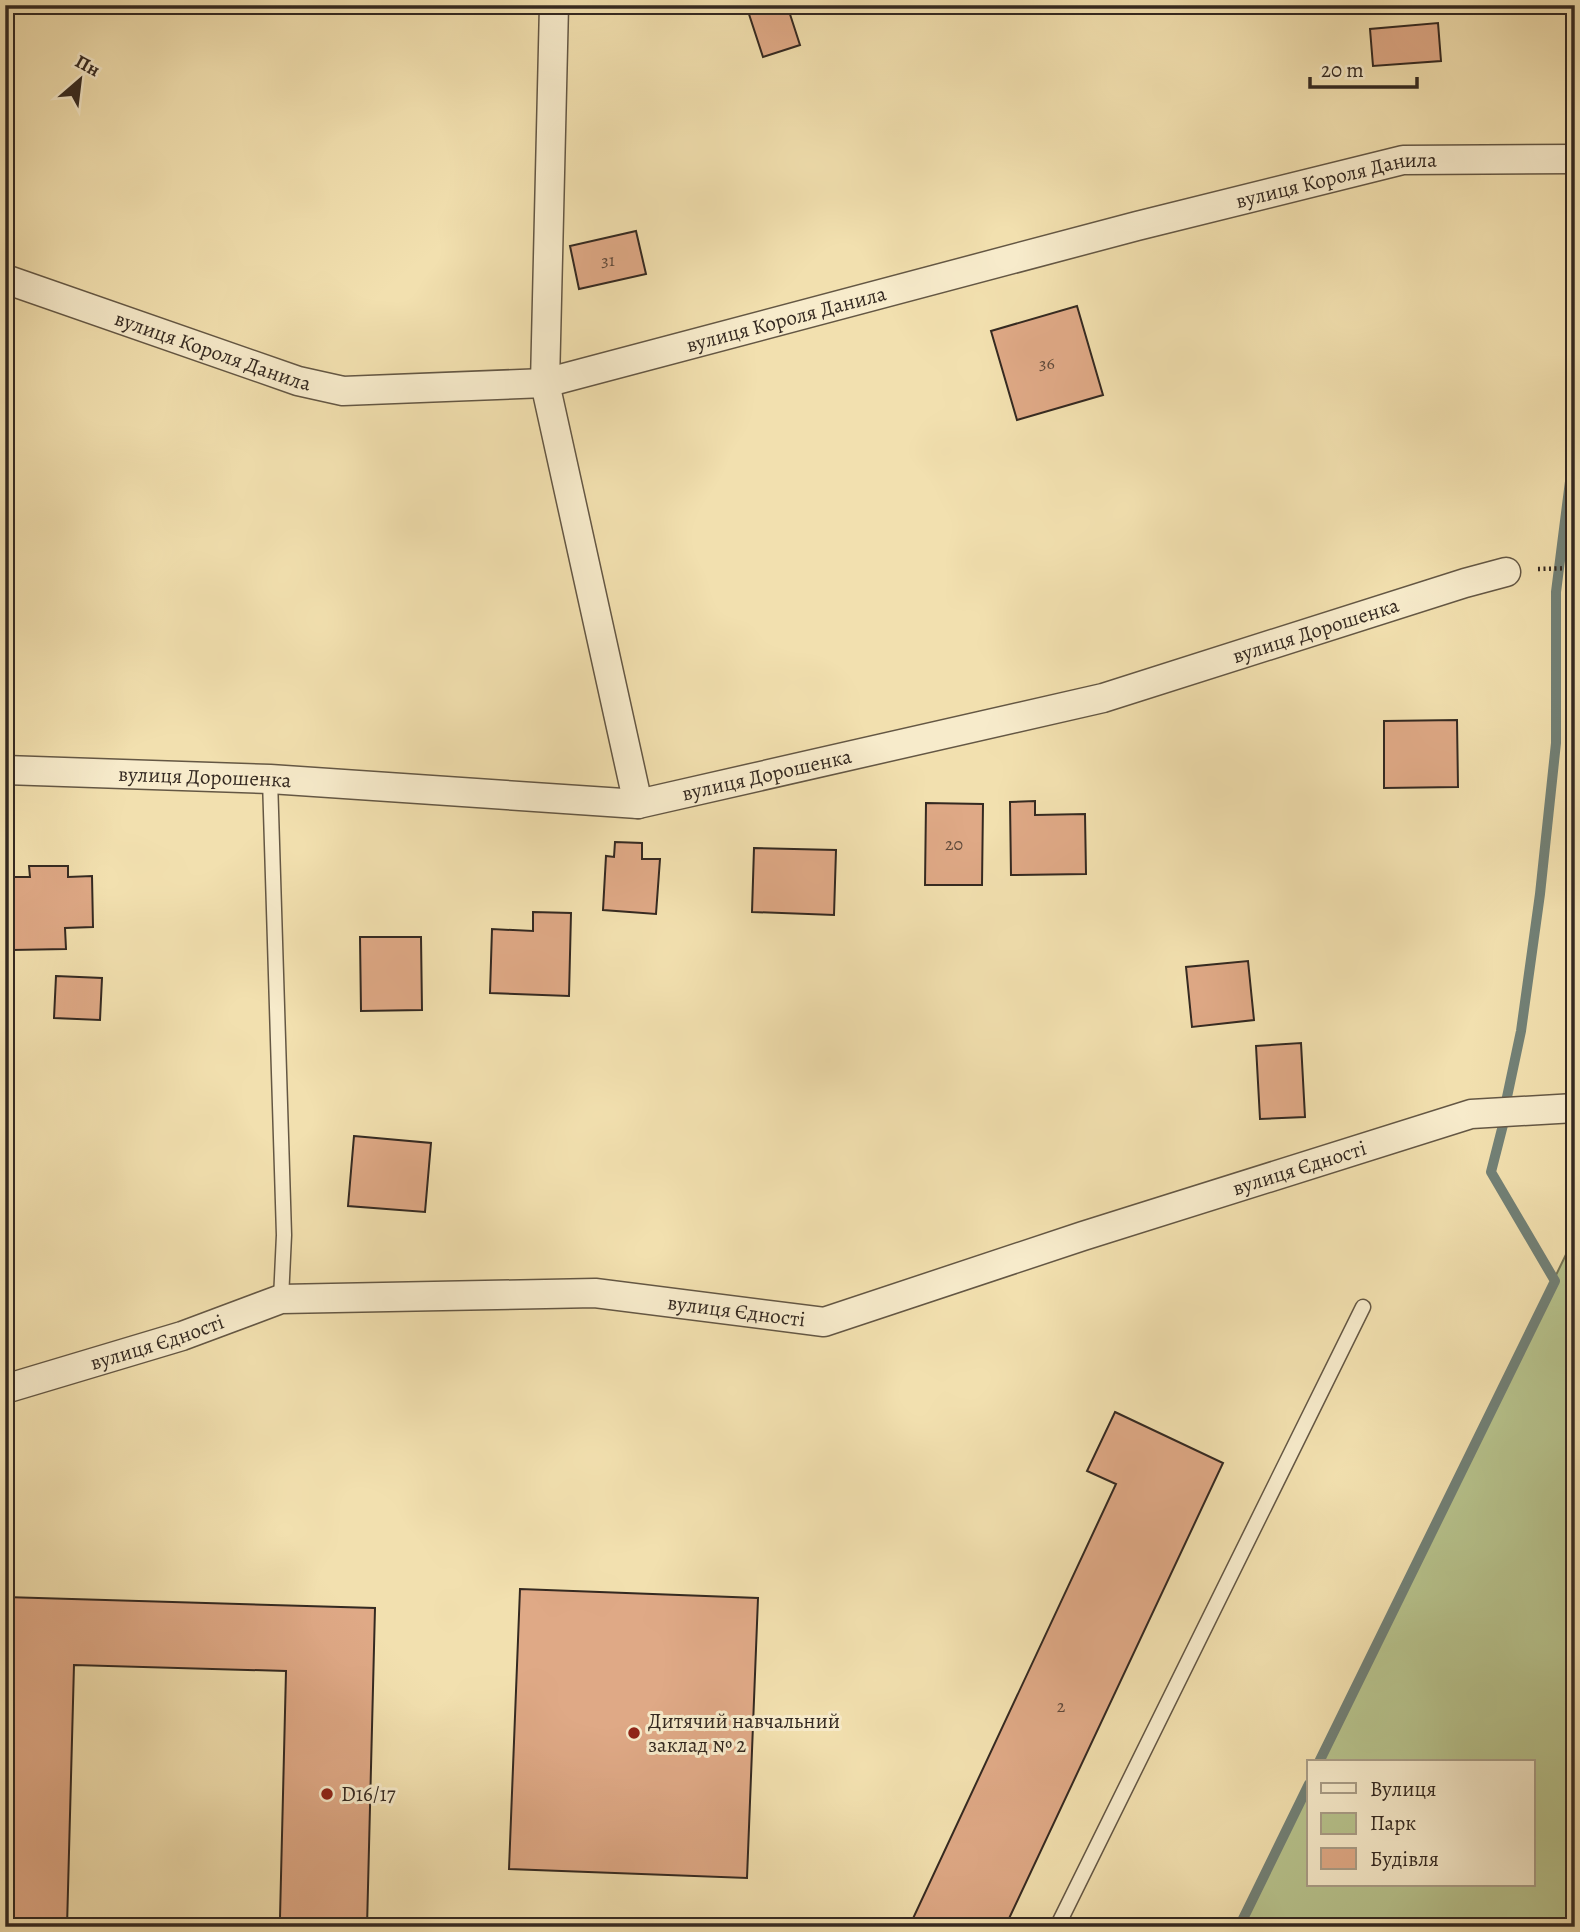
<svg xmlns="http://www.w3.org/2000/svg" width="1580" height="1932" font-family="Alegreya,serif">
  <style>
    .green { fill: #b7c38d; stroke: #767657; stroke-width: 2 }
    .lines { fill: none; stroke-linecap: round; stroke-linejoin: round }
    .stream { stroke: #728177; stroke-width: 10 }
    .building { fill: #dfa986; stroke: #342921; stroke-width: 2 }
    .service-casing { stroke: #645744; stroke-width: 17 }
    .minor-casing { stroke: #645744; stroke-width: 31 }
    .path { stroke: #342921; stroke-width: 4.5; stroke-dasharray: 2 3.5; stroke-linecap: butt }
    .service { stroke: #f7ebcb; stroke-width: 14 }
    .minor { stroke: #f7ebcb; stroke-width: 28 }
    .poi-dot { fill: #8f2418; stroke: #f7ebcb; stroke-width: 2.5 }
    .labels { text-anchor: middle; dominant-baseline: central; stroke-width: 6; stroke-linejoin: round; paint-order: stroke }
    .number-label { font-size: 18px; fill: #5f493a }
    .street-label { font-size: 21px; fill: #342921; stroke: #f7ebcb }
    .poi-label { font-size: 21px; fill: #342921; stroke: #f7ebcb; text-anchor: start }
  </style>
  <rect width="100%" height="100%" fill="#f2e0af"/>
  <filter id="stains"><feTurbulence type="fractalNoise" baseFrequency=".00286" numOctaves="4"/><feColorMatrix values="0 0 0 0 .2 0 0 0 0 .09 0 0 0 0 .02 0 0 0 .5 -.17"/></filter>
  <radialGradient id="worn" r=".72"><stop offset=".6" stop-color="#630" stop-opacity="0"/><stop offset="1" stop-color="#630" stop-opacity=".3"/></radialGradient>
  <!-- green -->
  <path class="green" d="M1575,1236v691h-336l70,-143v101h224v-123h-214z"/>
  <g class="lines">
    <!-- stream -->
    <g class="stream">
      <path d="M1507,1097l14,-66 19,-137 16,-151v-151l19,-150"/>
      <path d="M1319,1762l236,-481 -64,-109 13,-51"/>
      <path d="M1239,1927l70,-143"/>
    </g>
  </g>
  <!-- building -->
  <g class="building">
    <path d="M746,5h41l13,40 -37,12z"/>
    <path d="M1438,23l3,38 -68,5 -3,-37z"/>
    <path d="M636,231l10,43 -67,15 -9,-43z"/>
    <path d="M1077,306l26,89 -86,25 -26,-89z"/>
    <path d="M1457,720l1,67 -74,1v-67z"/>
    <path d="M1035,801v14l50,-1 1,60 -75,1 -1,-73z"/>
    <path d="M926,803l57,1 -1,81h-57z"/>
    <path d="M615,842l27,1v16h18l-4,55 -53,-4 3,-54 8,1z"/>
    <path d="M754,848l82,2 -2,65 -82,-3z"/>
    <path d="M29,866h39v11l24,-1 1,51 -28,1 1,21 -54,1 -2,-73h20z"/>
    <path d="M533,912l38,1 -2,83 -79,-3 2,-64 41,2z"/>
    <path d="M360,937h61l1,73 -61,1z"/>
    <path d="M1248,961l6,59 -62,7 -6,-60z"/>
    <path d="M56,976l46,2 -2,42 -46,-2z"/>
    <path d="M1301,1043l4,74 -45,2 -4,-73z"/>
    <path d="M354,1136l77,7 -6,69 -77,-6z"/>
    <path d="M1115,1412l108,51 -218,464h-96l207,-443 -29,-13z"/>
    <path d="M520,1589l238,9 -11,280 -238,-9z"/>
    <path d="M5,1597l370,11 -8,319h-102v-9h15l6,-247 -212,-6 -7,262h-62z"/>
  </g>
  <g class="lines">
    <!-- service casing -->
    <g class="service-casing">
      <g id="service">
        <path d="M270,779l14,456 -3,64"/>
        <path d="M1057,1927l306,-620"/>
      </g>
    </g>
    <!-- minor casing -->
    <g class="minor-casing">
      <g id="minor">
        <path d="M554,5l-9,378 93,421"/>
        <path id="s1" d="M5,279l293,102 45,10 202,-8 592,-157 266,-66 172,-1"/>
        <path id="s2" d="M5,770l265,9 368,25 465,-106 362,-115 41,-11"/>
        <path id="s3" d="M5,1389l177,-53 99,-37 314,-6 229,29 259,-86 388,-122 104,-6"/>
      </g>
    </g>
    <!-- path -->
    <path class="path" d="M1538,569l37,-1"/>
    <!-- service -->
    <use href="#service" class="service"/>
    <!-- minor -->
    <use href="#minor" class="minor"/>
  </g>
  <!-- markers -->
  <g class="poi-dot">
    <circle cx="634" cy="1733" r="7"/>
    <circle cx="327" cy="1794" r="7"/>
  </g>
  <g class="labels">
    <!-- number labels -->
    <g class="number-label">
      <text x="608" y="260">31</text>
      <text x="1047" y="363">36</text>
      <text x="954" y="844">20</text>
      <text x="1061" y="1706">2</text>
    </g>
    <!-- street labels -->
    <g class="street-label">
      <text stroke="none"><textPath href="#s1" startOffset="1376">вулиця Короля Данила</textPath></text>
      <text stroke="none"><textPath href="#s1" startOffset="808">вулиця Короля Данила</textPath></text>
      <text stroke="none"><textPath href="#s1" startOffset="220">вулиця Короля Данила</textPath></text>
      <text stroke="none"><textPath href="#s2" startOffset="1334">вулиця Дорошенка</textPath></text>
      <text stroke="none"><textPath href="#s2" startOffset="766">вулиця Дорошенка</textPath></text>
      <text stroke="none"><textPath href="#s2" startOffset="200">вулиця Дорошенка</textPath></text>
      <text stroke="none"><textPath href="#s3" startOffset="1335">вулиця Єдності</textPath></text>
      <text stroke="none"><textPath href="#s3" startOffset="747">вулиця Єдності</textPath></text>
      <text stroke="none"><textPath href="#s3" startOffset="159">вулиця Єдності</textPath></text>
    </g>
    <!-- poi labels -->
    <g class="poi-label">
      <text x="648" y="1721">Дитячий навчальний<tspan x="648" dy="24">заклад № 2</tspan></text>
      <text x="341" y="1794">D16/17</text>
    </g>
  </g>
  <!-- margin -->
  <rect width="1580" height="1932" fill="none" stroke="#f2e0af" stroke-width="28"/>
  <rect x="7" y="7" width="1566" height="1918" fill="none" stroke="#342921" stroke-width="3.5"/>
  <rect x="14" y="14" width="1552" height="1904" fill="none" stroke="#342921" stroke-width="2"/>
  <!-- legend -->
  <rect x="1307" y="1760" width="228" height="126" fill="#f7ebcb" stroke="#a99d87" stroke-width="2"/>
  <rect x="1321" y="1783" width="35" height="10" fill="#f7ebcb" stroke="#a99d87" stroke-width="2"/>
  <text x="1370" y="1796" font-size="21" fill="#342921">Вулиця</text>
  <rect x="1321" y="1813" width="35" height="21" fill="#b7c38d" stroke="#a99d87" stroke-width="2"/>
  <text x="1370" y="1830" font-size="21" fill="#342921">Парк</text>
  <rect x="1321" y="1848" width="35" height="21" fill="#dfa986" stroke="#a99d87" stroke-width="2"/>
  <text x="1370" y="1866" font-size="21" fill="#342921">Будівля</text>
  <!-- north arrow -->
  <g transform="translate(80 80) rotate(28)" stroke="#f7ebcb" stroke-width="5" paint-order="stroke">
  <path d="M0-5L12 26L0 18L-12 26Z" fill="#342921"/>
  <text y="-10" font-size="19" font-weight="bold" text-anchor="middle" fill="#342921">Пн</text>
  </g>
  <!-- scale -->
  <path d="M1310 77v10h107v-10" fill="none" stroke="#342921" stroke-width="3.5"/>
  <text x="1321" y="77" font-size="21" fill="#342921" stroke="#f7ebcb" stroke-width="5" paint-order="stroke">20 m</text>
  <rect width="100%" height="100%" filter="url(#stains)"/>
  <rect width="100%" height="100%" fill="url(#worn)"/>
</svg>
